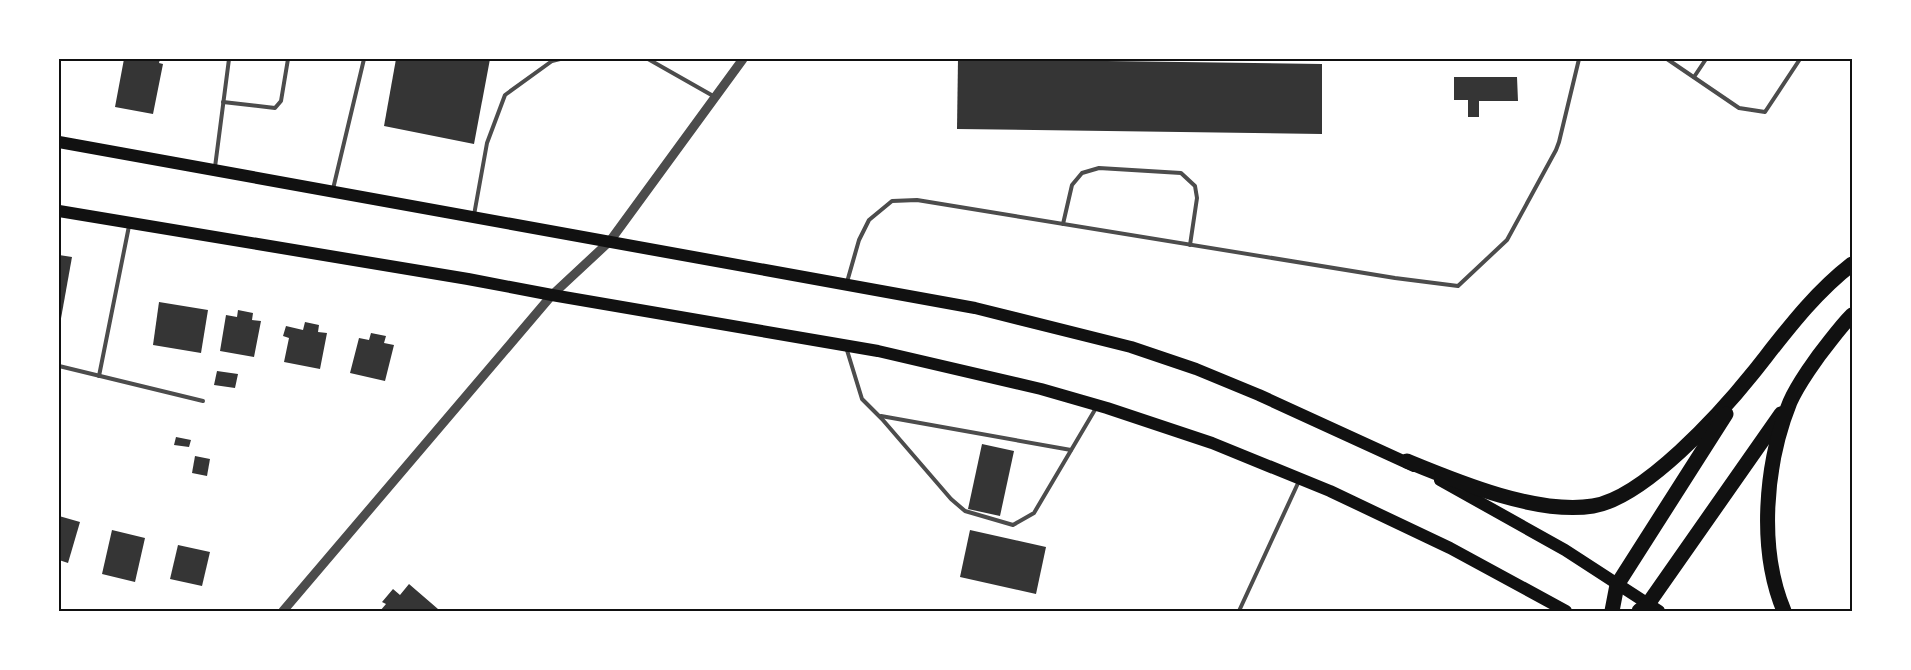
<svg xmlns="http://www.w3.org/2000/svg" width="1911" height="670" font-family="'Nunito Sans',sans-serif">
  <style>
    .building { fill: #353535 }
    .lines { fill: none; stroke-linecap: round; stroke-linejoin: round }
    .service { stroke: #4c4c4c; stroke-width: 4 }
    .tertiary { stroke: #4c4c4c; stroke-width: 9 }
    .primary { stroke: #111; stroke-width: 12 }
    .motorway { stroke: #111; stroke-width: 15 }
    .neatline { fill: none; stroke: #111; stroke-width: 2 }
  </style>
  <rect width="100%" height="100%" fill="#fff"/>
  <!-- building -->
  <g class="building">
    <path d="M124,59h36l-1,4 4,1 -10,50 -38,-7z"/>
    <path d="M396,59h94l-16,85 -90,-18z"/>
    <path d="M958,59l364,5v70l-365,-5z"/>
    <path d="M1454,77h63l1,24h-39v16h-11v-17h-14z"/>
    <path d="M59,255l13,2 -12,67h-1z"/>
    <path d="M159,302l49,8 -7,43 -48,-8z"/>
    <path d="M238,310l15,3 -1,7 9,1 -7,36 -34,-6 6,-36 11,2z"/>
    <path d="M305,322l14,3 -1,7 9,1 -7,36 -36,-7 5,-24 -6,-2 3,-10 17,4z"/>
    <path d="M371,333l15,3 -2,7 10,2 -9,36 -35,-8 9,-35 10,2z"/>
    <path d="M217,371l21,3 -3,14 -21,-3z"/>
    <path d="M176,437l15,3 -2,7 -15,-2z"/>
    <path d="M982,444l32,7 -14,65 -32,-7z"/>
    <path d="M195,456l15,3 -3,17 -15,-3z"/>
    <path d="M59,516l21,6 -12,41 -9,-3z"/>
    <path d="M112,530l33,8 -10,44 -33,-8z"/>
    <path d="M970,530l76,17 -10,47 -76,-17z"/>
    <path d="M178,545l32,7 -8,34 -32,-7z"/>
    <path d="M409,584l29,25 -3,2h-55l6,-7 -4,-2 11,-13 7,6z"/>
  </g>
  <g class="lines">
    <!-- service -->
    <g class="service">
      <path d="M648,59l67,38"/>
      <path d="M1667,59l72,49 26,4 35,-53"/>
      <path d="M1694,77l12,-18"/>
      <path d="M223,102l52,6 6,-7 7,-42"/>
      <path d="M215,167l14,-108"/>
      <path d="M333,189l31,-130"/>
      <path d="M474,215l13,-72 18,-48 47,-34 8,-2"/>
      <path d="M1063,224l9,-39 10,-12 17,-5 82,5 14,13 2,12 -7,47"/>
      <path d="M847,282l12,-42 10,-20 23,-19 25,-1 478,78 63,8 49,-46 49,-90 3,-8 20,-83"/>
      <path d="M846,347l16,52 20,20 69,80 14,12 48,14 21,-12 62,-105"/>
      <path d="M59,366l144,35"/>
      <path d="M99,376l30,-150"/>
      <path d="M881,416l190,34"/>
      <path d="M1239,611l60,-130"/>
    </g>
    <!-- tertiary -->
    <path class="tertiary" d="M283,611l269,-316 58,-54 133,-182"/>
    <!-- primary -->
    <g class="primary">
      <path d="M59,142l916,166 156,39 65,22 63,26 155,71"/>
      <path d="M59,211l409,68 84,16 326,56 163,38 66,19 105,35 118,48 120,57 116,63"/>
      <path d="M1440,480l125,70 94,61"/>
    </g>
    <!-- motorway -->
    <g class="motorway">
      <path d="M1407,461c51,21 130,54 186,45 51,-8 128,-93 160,-133 31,-39 59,-78 99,-109"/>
      <path d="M1612,611l5,-26 109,-171"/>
      <path d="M1639,611l9,-7 133,-190"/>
      <path d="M1784,611c-26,-62 -19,-147 6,-209 8,-18 27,-45 40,-61 7,-9 14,-18 22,-26"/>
    </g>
  </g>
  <!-- border -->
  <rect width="1911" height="670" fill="none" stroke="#ffffff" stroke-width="120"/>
  <rect x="60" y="60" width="1791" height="550" class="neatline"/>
</svg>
